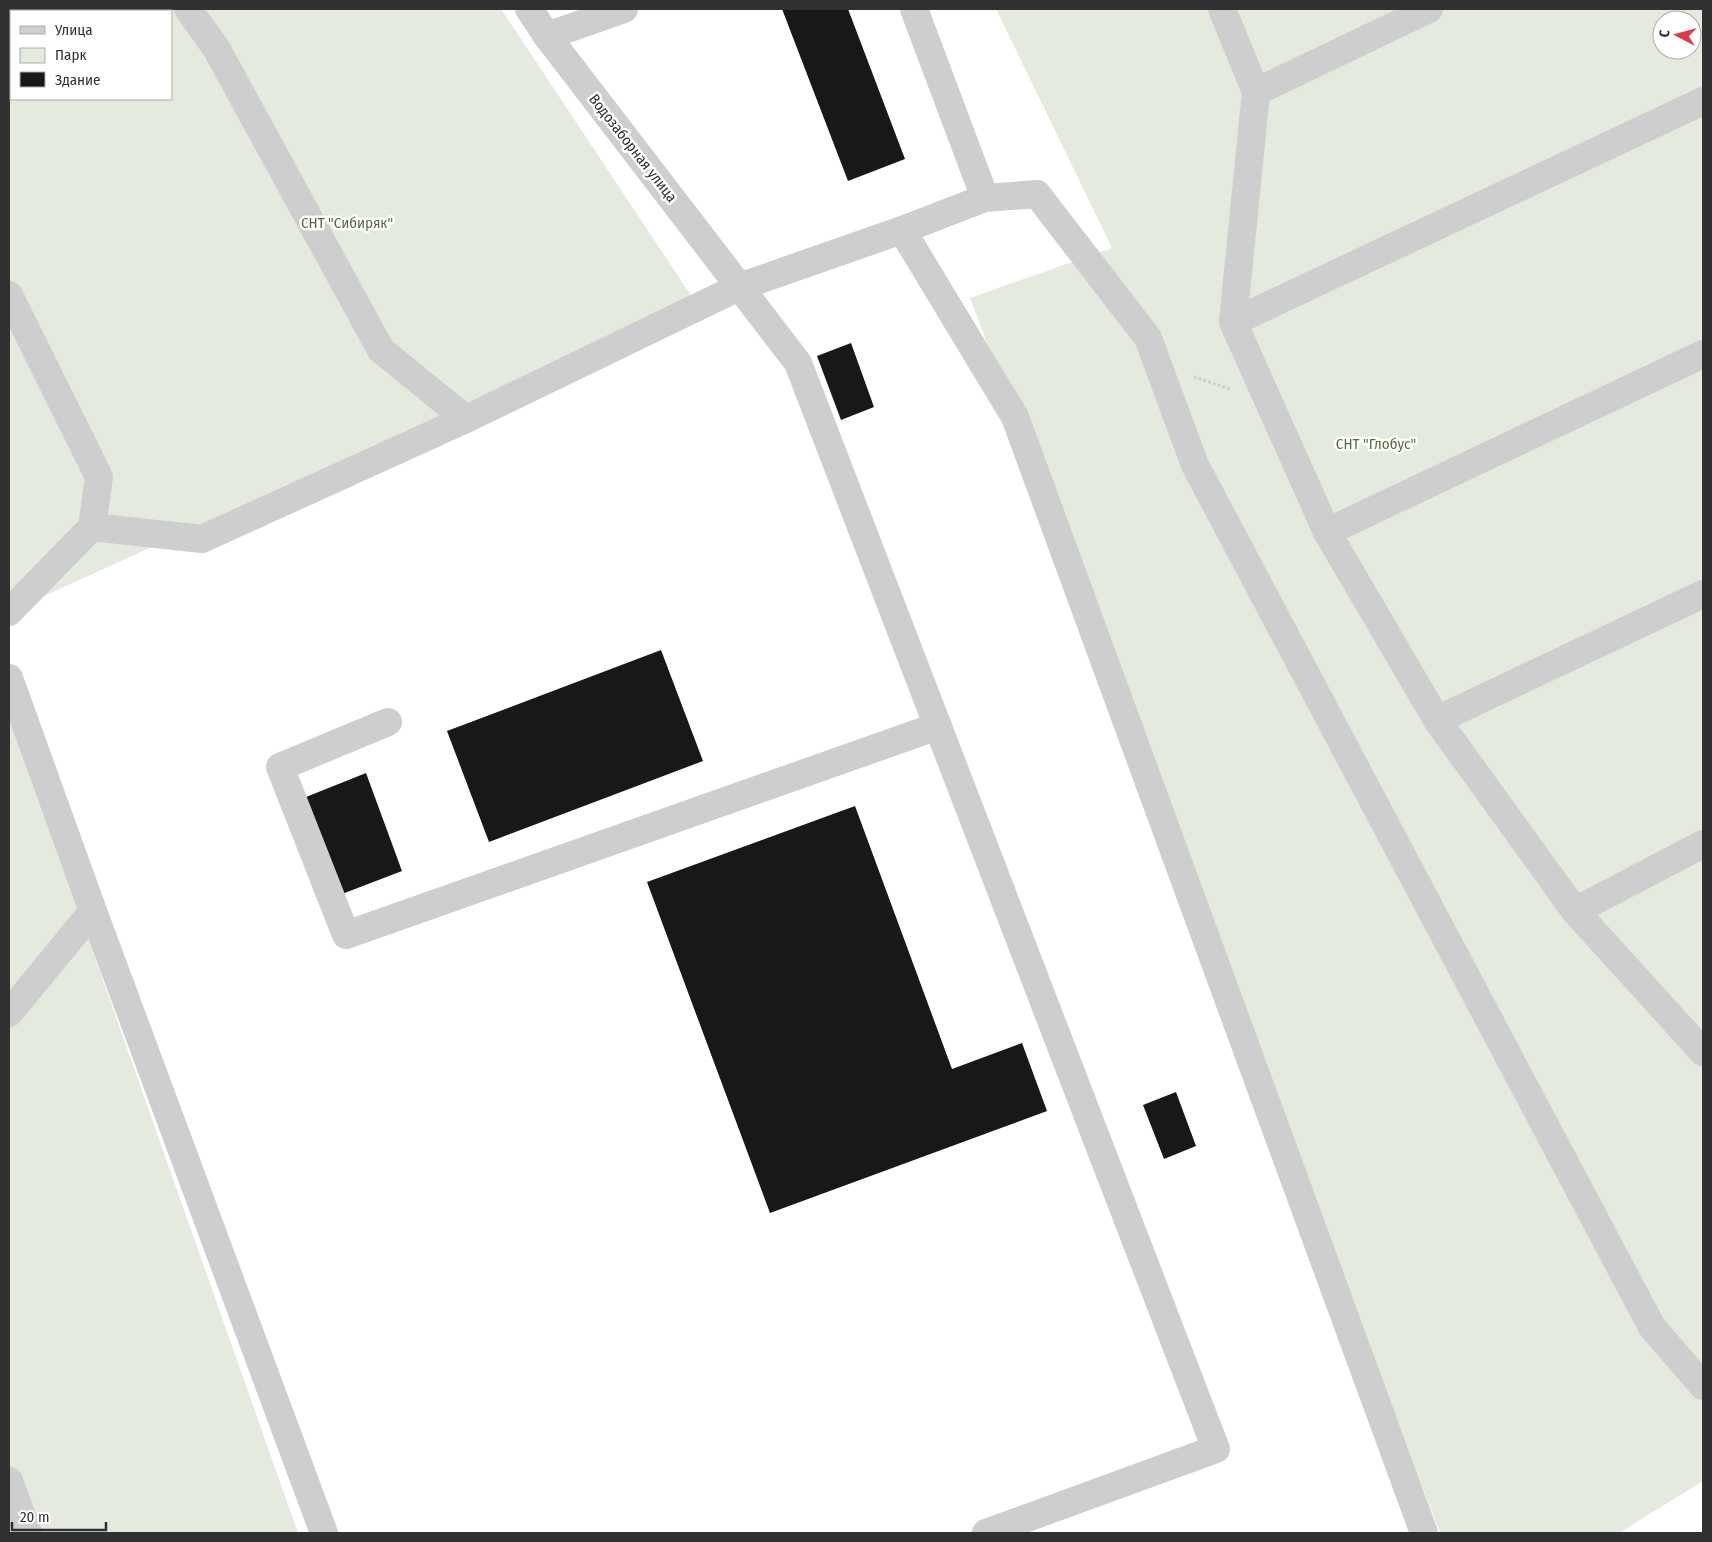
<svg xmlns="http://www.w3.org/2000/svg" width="1712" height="1542" font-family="'Fira Sans Condensed',sans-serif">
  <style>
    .green { fill: #e4eadd; fill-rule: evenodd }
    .building { fill: #181818 }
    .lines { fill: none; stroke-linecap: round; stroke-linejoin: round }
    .path { stroke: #cbcbcb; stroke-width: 3; stroke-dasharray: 2.5 2.5; stroke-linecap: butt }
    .minor { stroke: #cecece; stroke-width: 28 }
    .labels { text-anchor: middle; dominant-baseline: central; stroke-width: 5; stroke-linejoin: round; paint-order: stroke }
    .street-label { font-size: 15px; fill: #313131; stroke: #fff }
    .park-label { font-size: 15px; fill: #556c3f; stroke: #fff }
  </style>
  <rect width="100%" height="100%" fill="#fff"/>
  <!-- green -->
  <g class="green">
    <path d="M9,9h492l193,291 -685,312zM11,11h160v88h-160z"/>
    <path d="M996,9h707v1472l-84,52h-179l-470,-1235 142,-50zM1662,20h30v30h-30z"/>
    <path d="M9,714l289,819h-289z"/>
  </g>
  <!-- building -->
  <g class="building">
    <path d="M782,9h66l57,150 -57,22z"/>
    <path d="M851,343l23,64 -33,13 -24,-64z"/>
    <path d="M661,650l42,111 -214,81 -42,-111z"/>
    <path d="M366,773l36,98 -60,23 -36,-97z"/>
    <path d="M855,806l97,263 70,-26 25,68 -277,102 -123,-331z"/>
    <path d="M1176,1092l20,54 -32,13 -21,-54z"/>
  </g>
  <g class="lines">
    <!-- path -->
    <path class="path" d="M1194,377l36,12"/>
    <!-- minor -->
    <g class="minor">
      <path d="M188,9l28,39 165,302 85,69"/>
      <path d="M529,9l18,27 251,327 418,1086 -230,84"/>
      <path d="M1222,9l34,83 -23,230 94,210 110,188 138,191 128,141"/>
      <path d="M547,36l77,-27"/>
      <path d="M1256,92l173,-83"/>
      <path d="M985,198l52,-4 111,144 47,127 457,862 51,59"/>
      <path d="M902,230l113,187 409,1116"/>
      <path d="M9,295l90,182 -7,50"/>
      <path d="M1233,322l470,-221"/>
      <path d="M1327,532l376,-178"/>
      <path d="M9,612l83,-85 110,12 264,-120 273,-132 163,-57 83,-32 -71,-189"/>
      <path d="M9,678l84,233 231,622"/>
      <path d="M1437,720l266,-126"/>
      <path d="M388,722l-108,45 66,168 592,-209"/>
      <path d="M1575,911l128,-67"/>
      <path d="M9,1013l84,-102"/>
      <path d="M9,1481l19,52"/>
    </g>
  </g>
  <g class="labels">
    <!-- street labels -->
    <g class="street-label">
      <text transform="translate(633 148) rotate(52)">Водозаборная улица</text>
    </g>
    <!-- park labels -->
    <g class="park-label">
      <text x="347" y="223">СНТ "Сибиряк"</text>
      <text x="1376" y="444">СНТ "Глобус"</text>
    </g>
  </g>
  <!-- border -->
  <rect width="1712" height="1542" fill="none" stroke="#313131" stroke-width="20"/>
  <!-- legend -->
  <rect x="10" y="10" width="162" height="90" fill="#ffffff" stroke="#adadad"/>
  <rect x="20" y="26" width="25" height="8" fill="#cecece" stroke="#adadad"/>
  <text x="55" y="35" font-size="15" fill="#313131">Улица</text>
  <rect x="20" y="48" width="25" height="15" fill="#e4eadd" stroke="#adadad"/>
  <text x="55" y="60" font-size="15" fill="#313131">Парк</text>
  <rect x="20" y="72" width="25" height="15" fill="#181818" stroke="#adadad"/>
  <text x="55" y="85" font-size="15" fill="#313131">Здание</text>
  <!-- north arrow -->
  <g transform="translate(1677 35) rotate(276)"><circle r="24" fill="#ffffff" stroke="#adadad"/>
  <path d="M0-4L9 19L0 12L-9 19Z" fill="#e03b4c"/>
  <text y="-8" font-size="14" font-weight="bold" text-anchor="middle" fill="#313131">С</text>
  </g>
  <!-- scale -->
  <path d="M12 1522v8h94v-8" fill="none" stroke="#313131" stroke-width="2.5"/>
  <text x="20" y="1522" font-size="15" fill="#313131" stroke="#ffffff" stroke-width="4" paint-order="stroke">20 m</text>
</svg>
